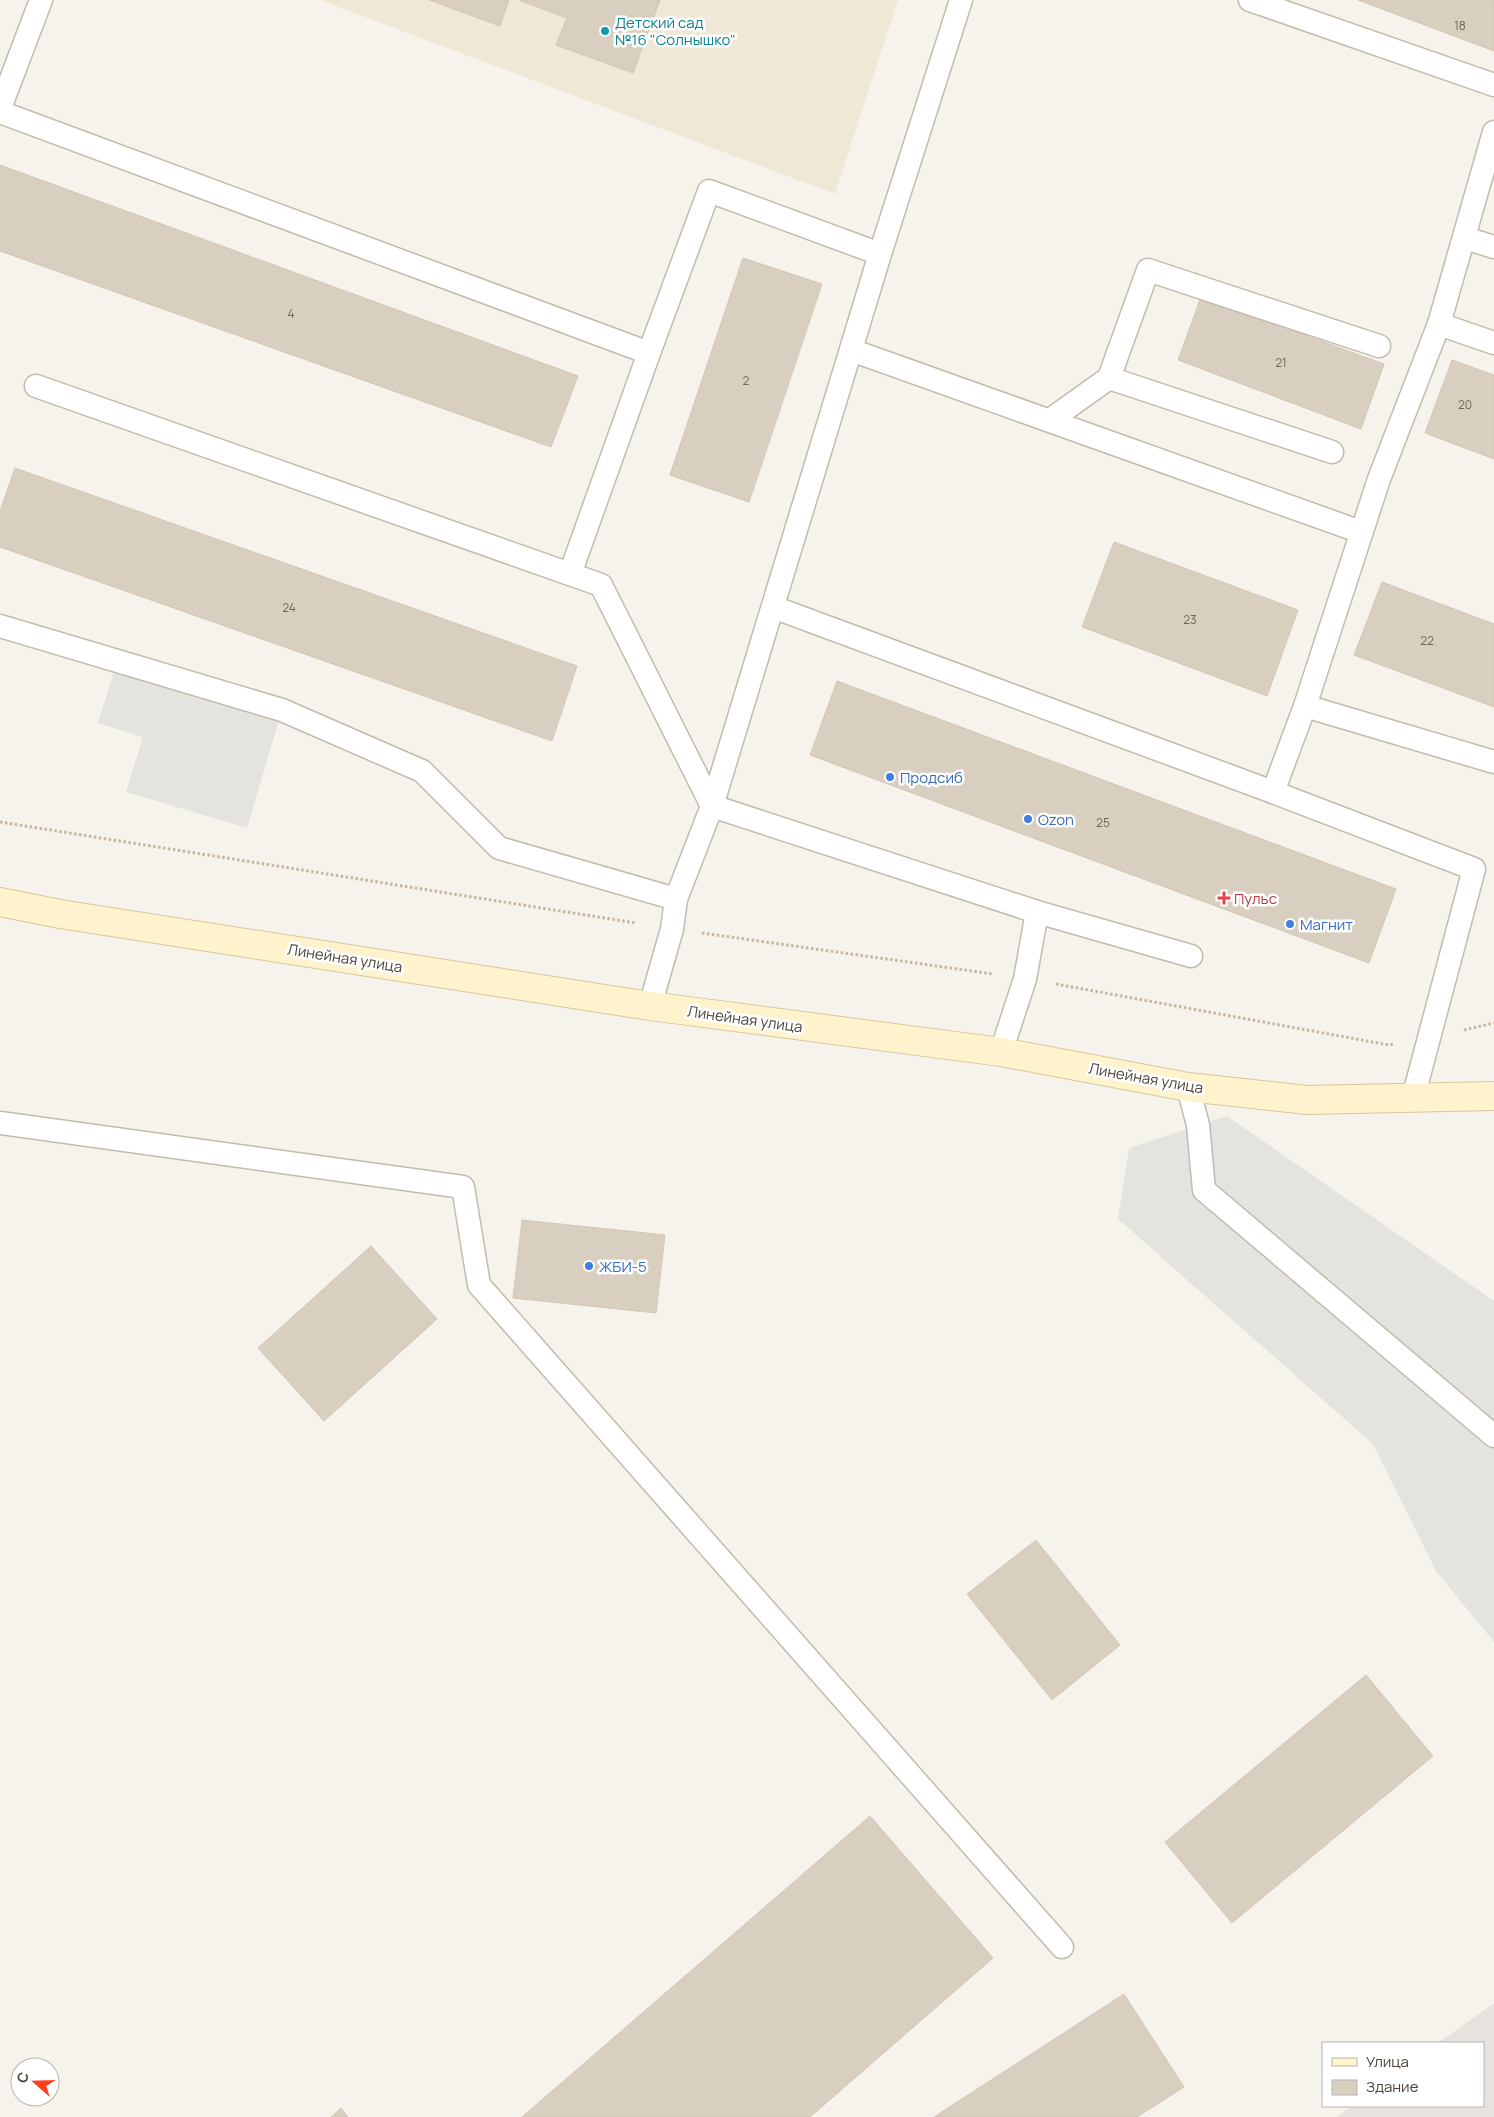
<svg xmlns="http://www.w3.org/2000/svg" width="1494" height="2117" font-family="Manrope,sans-serif">
  <style>
    .industrial { fill: #e6e2dd }
    .education { fill: #efe8d6 }
    .parking { fill: #e5e3e0 }
    .building { fill: #d8cfc1; stroke: #d3c7b4 }
    .lines { fill: none; stroke-linecap: round; stroke-linejoin: round }
    .service-casing { stroke: #c2bbae; stroke-width: 25 }
    .secondary-casing { stroke: #d6c79b; stroke-width: 30 }
    .path { stroke: #c4b79f; stroke-width: 3; stroke-dasharray: 2.5 2.5; stroke-linecap: butt }
    .service { stroke: #fff; stroke-width: 22 }
    .secondary { stroke: #fff3cd; stroke-width: 28 }
    .culture-dot { fill: #0f9aa8; stroke: #fff; stroke-width: 2 }
    .shop-dot { fill: #3f7fe0; stroke: #fff; stroke-width: 2 }
    .health-dot { fill: #e0444e; stroke: #fff; stroke-width: 2 }
    .labels { text-anchor: middle; dominant-baseline: central; stroke-width: 5; stroke-linejoin: round; paint-order: stroke }
    .number-label { font-size: 12px; fill: #6e675b }
    .culture-label { font-size: 15px; fill: #0d838f; stroke: #fff; text-anchor: start }
    .shop-label { font-size: 15px; fill: #366cbe; stroke: #fff; text-anchor: start }
    .health-label { font-size: 15px; fill: #be3a42; stroke: #fff; text-anchor: start }
    .street-label { font-size: 15px; fill: #4b4439; stroke: #fff }
  </style>
  <rect width="100%" height="100%" fill="#f6f3ec"/>
  <!-- industrial -->
  <path class="industrial" d="M1494,2003v114h-157l15,-11h131v-63h-45z"/>
  <!-- education -->
  <path class="education" d="M320,0h578l-63,194z"/>
  <!-- parking -->
  <g class="parking">
    <path d="M117,661l165,49 -35,118 -121,-36 17,-55 -45,-14z"/>
    <path d="M1227,1116l267,185v341l-58,-71 -63,-127 -255,-225 11,-71z"/>
  </g>
  <!-- building -->
  <g class="building">
    <path d="M429,0h80l-9,26z"/>
    <path d="M519,0h141l-27,73 -77,-28 11,-27z"/>
    <path d="M1358,0h136v51z"/>
    <path d="M0,165l578,211 -27,71 -551,-196z"/>
    <path d="M743,258l79,26 -73,218 -79,-27z"/>
    <path d="M1201,297l183,67 -23,65 -183,-69z"/>
    <path d="M1452,360l42,15v84l-69,-26z"/>
    <path d="M15,468l562,198 -25,75 -552,-194v-36z"/>
    <path d="M1114,542l184,68 -31,86 -185,-69z"/>
    <path d="M1382,582l112,42v83l-140,-52z"/>
    <path d="M837,681l559,208 -27,74 -559,-208z"/>
    <path d="M522,1220l143,15 -9,78 -143,-15z"/>
    <path d="M371,1246l66,73 -113,102 -66,-73z"/>
    <path d="M1036,1540l84,105 -68,55 -85,-106z"/>
    <path d="M1366,1675l67,81 -201,167 -67,-81z"/>
    <path d="M870,1816l123,142 -183,159h-288z"/>
    <path d="M1124,1994l60,93 -47,30h-203z"/>
    <path d="M341,2108l7,9h-17z"/>
  </g>
  <g class="lines">
    <!-- service casing -->
    <g class="service-casing">
      <g id="service">
        <path d="M1250,0l244,85"/>
        <path d="M0,108l41,-108"/>
        <path d="M0,112l649,241 -79,221"/>
        <path d="M1465,238l29,9"/>
        <path d="M1439,324l55,19"/>
        <path d="M851,350l510,182"/>
        <path d="M649,353l60,-162 171,63"/>
        <path d="M1109,378l223,74"/>
        <path d="M36,386l565,199 111,221 325,106 154,44"/>
        <path d="M1050,420l59,-42 39,-108 231,76"/>
        <path d="M773,607l500,185 201,77 -61,229"/>
        <path d="M0,626l282,84 140,61 77,77 177,51"/>
        <path d="M1305,706l189,56"/>
        <path d="M1273,792l32,-86 74,-227 60,-155 55,-192"/>
        <path d="M650,1006l22,-77 4,-30 36,-93 168,-552 81,-254"/>
        <path d="M1001,1052l24,-73 12,-67"/>
        <path d="M1188,1087l10,38 6,65 290,246"/>
        <path d="M0,1123l463,64 16,98 583,662"/>
      </g>
    </g>
    <!-- secondary casing -->
    <g class="secondary-casing">
      <path id="secondary" d="M0,902l60,12 590,92 351,46 187,35 119,13 187,-4"/>
    </g>
    <!-- path -->
    <g class="path">
      <path d="M0,822l636,101"/>
      <path d="M702,933l291,41"/>
      <path d="M1056,984l333,61 5,-1"/>
      <path d="M1464,1030l30,-7"/>
    </g>
    <!-- service -->
    <use href="#service" class="service"/>
    <!-- secondary -->
    <use href="#secondary" class="secondary"/>
  </g>
  <!-- markers -->
  <circle class="culture-dot" cx="605" cy="31" r="5"/>
  <g class="shop-dot">
    <circle cx="890" cy="777" r="5"/>
    <circle cx="1028" cy="819" r="5"/>
    <circle cx="1290" cy="924" r="5"/>
    <circle cx="589" cy="1266" r="5"/>
  </g>
  <path class="health-dot" d="M1221.5 890.5h5v5h5v5h-5v5h-5v-5h-5v-5h5z"/>
  <g class="labels">
    <!-- number labels -->
    <g class="number-label">
      <text x="1460" y="25">18</text>
      <text x="291" y="313">4</text>
      <text x="1281" y="362">21</text>
      <text x="746" y="380">2</text>
      <text x="1465" y="404">20</text>
      <text x="289" y="607">24</text>
      <text x="1190" y="619">23</text>
      <text x="1427" y="640">22</text>
      <text x="1103" y="822">25</text>
    </g>
    <!-- culture labels -->
    <g class="culture-label">
      <text x="615" y="22">Детский сад<tspan x="615" dy="17">№16 "Солнышко"</tspan></text>
    </g>
    <!-- shop labels -->
    <g class="shop-label">
      <text x="900" y="777">Продсиб</text>
      <text x="1038" y="819">Ozon</text>
      <text x="1300" y="924">Магнит</text>
      <text x="599" y="1266">ЖБИ-5</text>
    </g>
    <!-- health labels -->
    <g class="health-label">
      <text x="1234" y="898">Пульс</text>
    </g>
    <!-- street labels -->
    <g class="street-label">
      <text transform="translate(345 958) rotate(9)">Линейная улица</text>
      <text transform="translate(745 1019) rotate(8)">Линейная улица</text>
      <text transform="translate(1146 1078) rotate(10)">Линейная улица</text>
    </g>
  </g>
  <!-- legend -->
  <rect x="1322" y="2042" width="162" height="65" fill="#ffffff" stroke="#b7b4b0"/>
  <rect x="1332" y="2058" width="25" height="8" fill="#fff3cd" stroke="#b7b4b0"/>
  <text x="1366" y="2067" font-size="15" fill="#4b4439">Улица</text>
  <rect x="1332" y="2080" width="25" height="15" fill="#d8cfc1" stroke="#b7b4b0"/>
  <text x="1366" y="2092" font-size="15" fill="#4b4439">Здание</text>
  <!-- north arrow -->
  <g transform="translate(35 2082) rotate(290)"><circle r="24" fill="#ffffff" stroke="#b7b4b0"/>
  <path d="M0-4L9 19L0 12L-9 19Z" fill="#fc3f1d"/>
  <text y="-8" font-size="14" font-weight="bold" text-anchor="middle" fill="#4b4439">С</text>
  </g>
</svg>
